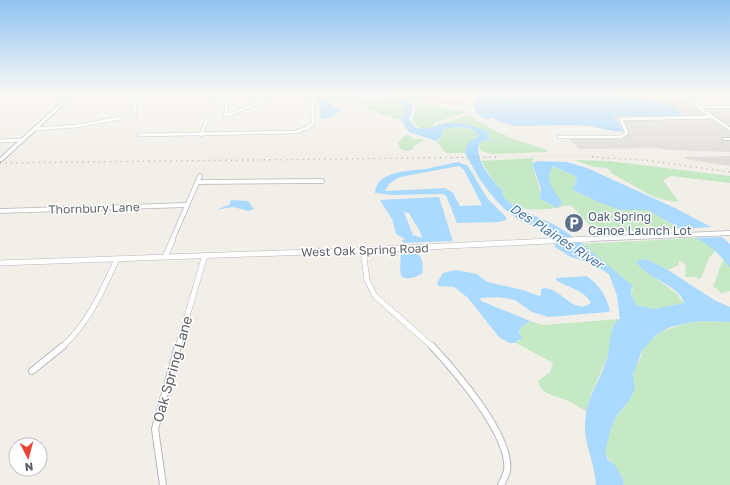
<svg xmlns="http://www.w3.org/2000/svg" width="730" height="485" font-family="'Golos Text',sans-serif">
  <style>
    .industrial { fill: #e0deda }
    .green { fill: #c5e8c5 }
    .water { fill: #aadaff; fill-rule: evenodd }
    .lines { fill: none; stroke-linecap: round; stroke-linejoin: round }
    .minor-far3-casing { stroke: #b5b8bc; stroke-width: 4 }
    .minor-far2-casing { stroke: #b5b8bc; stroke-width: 5.5 }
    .minor-far1-casing { stroke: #b5b8bc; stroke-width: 6 }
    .minor-casing { stroke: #b5b8bc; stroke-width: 8 }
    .tertiary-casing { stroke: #b5b8bc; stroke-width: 1.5 }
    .secondary-casing { stroke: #b6babf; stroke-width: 2 }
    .minor-far3 { stroke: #fff; stroke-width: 3 }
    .minor-far2 { stroke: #fff; stroke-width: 4 }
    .minor-far1 { stroke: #fff; stroke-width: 5 }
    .minor { stroke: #fff; stroke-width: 6 }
    .tertiary { fill: #fff; fill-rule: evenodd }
    .secondary { fill: #fff; fill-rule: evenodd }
    .rail-far1 { stroke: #b6b7b8; stroke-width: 1; stroke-dasharray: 0.5 3.5; stroke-linecap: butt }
    .rail { stroke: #b6b7b8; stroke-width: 1.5; stroke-dasharray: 1 4.5; stroke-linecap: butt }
    .labels { text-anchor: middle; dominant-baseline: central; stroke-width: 3; stroke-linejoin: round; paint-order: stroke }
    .street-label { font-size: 12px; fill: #5f6368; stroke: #fff }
    .service-label { font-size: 12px; fill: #4e5e75; stroke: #fff; text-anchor: start }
    .water-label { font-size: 13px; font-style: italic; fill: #4174aa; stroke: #fff }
    .near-street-label { font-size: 14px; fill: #5f6368; stroke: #fff }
  </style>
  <rect width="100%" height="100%" fill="#f1efe8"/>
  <!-- industrial -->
  <g class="industrial">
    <path d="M367,94h106l-10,7 1,5z"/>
    <path d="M609,94h73l18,12h30v46l-61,-2 -12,-2 -78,1 -12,-12 54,-2 2,-6 -10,-12 2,-1h69l-30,-16z"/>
    <path d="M730,156v10l-44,-7 -2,-2z"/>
  </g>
  <!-- green -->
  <g class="green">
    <path d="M330,94h17l16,4h24l11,3 8,7 -5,12 -18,-5 -21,-10z"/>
    <path d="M413,102l54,10 -34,11 1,3 36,-11c23,17 47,26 75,34l2,3 -55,2 -11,-3 -2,-7 5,-4 5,1 -1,-4 -18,-11 -49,3c-8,-5 -11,-13 -4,-20z"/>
    <path d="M454,127l19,3 5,4 -12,14 -1,5h-19l-9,-11 3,-2 2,-10z"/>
    <path d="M409,135l4,4h10v2l-9,5 -2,4 -7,1 -5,-3 -2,-5 6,-7z"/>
    <path d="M533,158c-3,15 9,23 7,41l18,9 2,-9c-9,-9 -14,-22 -7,-33l24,11 -3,7v7l24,11 22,8h28l33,19 -67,3 -21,-3 -22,-24c-6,0 -10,3 -15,3 -20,2 -42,5 -54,-14l2,-2 -11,-12 -12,-19z"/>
    <path d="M575,160l33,1 122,15v7l-59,-7 -8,4 15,21 -4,1 -20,-5 -41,-23 -6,-6 -13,-1z"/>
    <path d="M695,238l11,5 10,7 -7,8 -8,20 -2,1 -4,-2h-10l1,-10 -3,-5 -4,-1 -1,4 -10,5 -22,-11 -3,10 33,24 8,11 -29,5 -18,-4 -6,-10 2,-7 -52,-44z"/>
    <path d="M724,260l6,8v23l-9,2 -8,-7c5,-9 5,-18 11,-26z"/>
    <path d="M620,319l-7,7 -6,32 -15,34 -6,19c-7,-4 -13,-8 -20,-11 -12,-5 -25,-5 -28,-19l12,-9 3,-9 -37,-20 4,-2v-13l10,-7 12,4z"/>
    <path d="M698,321l32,1v163h-107l1,-4c-4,-6 -19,-26 -19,-30 0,-11 7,-29 14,-38 3,-4 9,-9 11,-14 5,-8 3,-15 3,-24 1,-7 6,-12 8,-19 9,-25 34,-30 57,-35z"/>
  </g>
  <!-- water -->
  <g class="water">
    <path d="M347,94c19,0 53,-4 66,12l-4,14 7,8c12,2 23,-4 34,-5 12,0 32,3 40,11l-2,3 2,4 -6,-1 -5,4c-5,17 14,37 25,48l-2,2c10,16 31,20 47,28 28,14 57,43 83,63l-1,10 6,10 18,4 29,-6c-5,-19 -40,-25 -48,-42l10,-2 22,11 48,31 14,6v15l-32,-1 -28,6 -15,9 -13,15 -9,24 2,12 -5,13 -13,15 -6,13 -6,24 3,8 7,5 9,16 -1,4h-27c-1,-19 -11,-41 -11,-57 0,-31 14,-43 22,-70 3,-10 2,-23 7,-33 1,-3 3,-4 6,-6l-3,-23 -8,-22 -18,-11 -20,-6 -16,-10v-2l-6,-9 1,-3c-10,-6 -22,-8 -32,-14 -24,-15 -40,-41 -53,-66l3,-10 10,-7 -2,-4c-10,-6 -22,-5 -34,-2v6l-5,5 -28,-9 -8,-12 5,-12c-14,-18 -41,-6 -59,-14z"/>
    <path d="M474,94h135l61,10 15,12h-70l-2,1 10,12v2l-6,1 -26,-6 -20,-1 -55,1 -16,-4 -10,-6 1,3c-11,1 -14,-6 -18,-14l3,-5z"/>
    <path d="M318,96h2l20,15 -8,6 -11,2z"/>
    <path d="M539,161l28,1 20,6 88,40 36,19 -30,2 -33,-19h-28l-22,-8 -25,-12 4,-13 -24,-11c-9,14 1,24 9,36l-4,6 -18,-9 1,-10 -9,-26z"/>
    <path d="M458,162l10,4 19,32 19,19v3l-7,2 -42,1 -11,-27 -4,-2 -50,1 -17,-2c2,-25 38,-21 55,-25 9,-2 18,-4 28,-6zM459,166l5,4 18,35 -22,1 -7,-13 -8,-5 -60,3 4,-7 11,-7z"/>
    <path d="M439,197l14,44 -48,2 -4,-2 4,-2 -9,-5 -4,-15 -12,-19zM404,212l5,1c4,9 12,16 13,25l-9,-3z"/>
    <path d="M231,200l17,1 6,8 -5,2 -16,-4 -18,3 14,-5z"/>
    <path d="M722,237l8,7v24c-10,-13 -19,-23 -35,-30z"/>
    <path d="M417,253c7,6 6,12 5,21 -7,3 -13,6 -20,3 -4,-8 0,-13 -2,-21l2,-2z"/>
    <path d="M456,270l21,4 10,8 36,8 16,6 2,-1v-6c17,-6 32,28 50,14 -6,-12 -23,-16 -34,-22l-1,-3 31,-2c13,10 19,19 23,35l-2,1 -59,5 -17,-5 -17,-12 -16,-3 -19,1 1,3 49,20 -10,7 -1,4 3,6 -7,5h-6l-10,-6 -31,-39 -14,-11 -16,-1 -1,-3 6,-10z"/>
  </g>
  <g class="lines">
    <!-- minor-far3 casing -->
    <g class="minor-far3-casing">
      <g id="minor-far3">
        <path d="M220,94l-4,7 11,2 -2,12c15,-2 27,-12 42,-15"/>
        <path d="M679,94l51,35"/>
        <path d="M722,94l8,4"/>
        <path d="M698,107h32"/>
        <path d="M135,115l-1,-10 9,-11"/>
        <path d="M34,129l43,-3 44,-8"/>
        <path d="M139,135l157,-3 11,-4 6,-5 -1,-29"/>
        <path d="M201,135l6,-15"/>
        <path d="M559,137h61l7,-4 -6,-13 2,-1 89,-2"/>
        <path d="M0,141l22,-1"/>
      </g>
    </g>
    <!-- minor-far2 casing -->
    <g class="minor-far2-casing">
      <g id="minor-far2">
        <path d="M198,182l124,-1"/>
        <path d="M0,211l187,-6"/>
        <path d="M172,240l28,-64"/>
        <path d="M568,240l162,-7"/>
      </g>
    </g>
    <!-- minor-far1 casing -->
    <g class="minor-far1-casing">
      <g id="minor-far1">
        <path d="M363,250l4,30 8,16 58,51"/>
        <path d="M165,257l8,-18"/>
        <path d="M0,263l363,-13 227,-11"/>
        <path d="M62,347c27,-24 40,-56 55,-88"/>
        <path d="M178,347l27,-92"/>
      </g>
    </g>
    <!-- minor casing -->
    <g class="minor-casing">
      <g id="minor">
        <path d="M432,346c23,25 80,90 75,125 -1,4 -4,10 -6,14"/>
        <path d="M32,371l31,-25"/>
        <path d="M163,485l-8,-56 23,-83"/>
      </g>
    </g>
    <!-- tertiary casing -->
    <g class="tertiary-casing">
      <rect id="tertiary" x="723" y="138" width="7" height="2"/>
    </g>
    <!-- secondary casing -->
    <g class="secondary-casing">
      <path id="secondary" d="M71,94h4l-73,67h-2v-3z"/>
    </g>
    <!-- minor-far3 -->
    <use href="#minor-far3" class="minor-far3"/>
    <!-- minor-far2 -->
    <use href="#minor-far2" class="minor-far2"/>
    <!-- minor-far1 -->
    <use href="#minor-far1" class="minor-far1"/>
    <!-- minor -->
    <use href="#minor" class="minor"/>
    <!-- tertiary -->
    <use href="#tertiary" class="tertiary"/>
    <!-- secondary -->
    <use href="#secondary" class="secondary"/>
    <!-- rail-far1 -->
    <path class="rail-far1" d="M418,158l158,-2 33,2"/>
    <!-- rail -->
    <g class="rail">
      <path d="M592,157l52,3 86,12"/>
      <path d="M0,163l500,-6"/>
    </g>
  </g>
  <!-- sky -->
  <linearGradient id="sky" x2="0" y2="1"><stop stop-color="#8fc3f1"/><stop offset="0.58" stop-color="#f9f8f5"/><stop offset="1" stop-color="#f9f8f5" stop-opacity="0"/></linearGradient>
  <rect width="730" height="162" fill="url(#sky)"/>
  <!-- icons -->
  <defs>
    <g id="parking-disc" transform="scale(1)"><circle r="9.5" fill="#5c6f8a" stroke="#fff"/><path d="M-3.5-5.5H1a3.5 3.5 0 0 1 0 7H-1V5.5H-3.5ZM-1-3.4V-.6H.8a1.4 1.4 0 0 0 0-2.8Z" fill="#fff"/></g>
  </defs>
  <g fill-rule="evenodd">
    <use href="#parking-disc" x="574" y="223"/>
  </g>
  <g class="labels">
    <!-- street labels -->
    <g class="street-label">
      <text transform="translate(94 208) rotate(-2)">Thornbury Lane</text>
      <text transform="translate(365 250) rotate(-2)">West Oak Spring Road</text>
    </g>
    <!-- service labels -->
    <g class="service-label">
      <text x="588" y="216">Oak Spring<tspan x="588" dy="14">Canoe Launch Lot</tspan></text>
    </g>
    <!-- water labels -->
    <g class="water-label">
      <text transform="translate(557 236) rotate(33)">Des Plaines River</text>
    </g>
    <!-- near-street labels -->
    <g class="near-street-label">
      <text transform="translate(172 369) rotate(-74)">Oak Spring Lane</text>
    </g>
  </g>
  <!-- north arrow -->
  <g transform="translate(28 457) rotate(174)"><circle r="19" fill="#ffffff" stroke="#bfc1c3"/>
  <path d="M0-3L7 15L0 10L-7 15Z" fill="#ea4335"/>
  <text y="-6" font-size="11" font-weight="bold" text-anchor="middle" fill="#5f6368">N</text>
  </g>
</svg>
